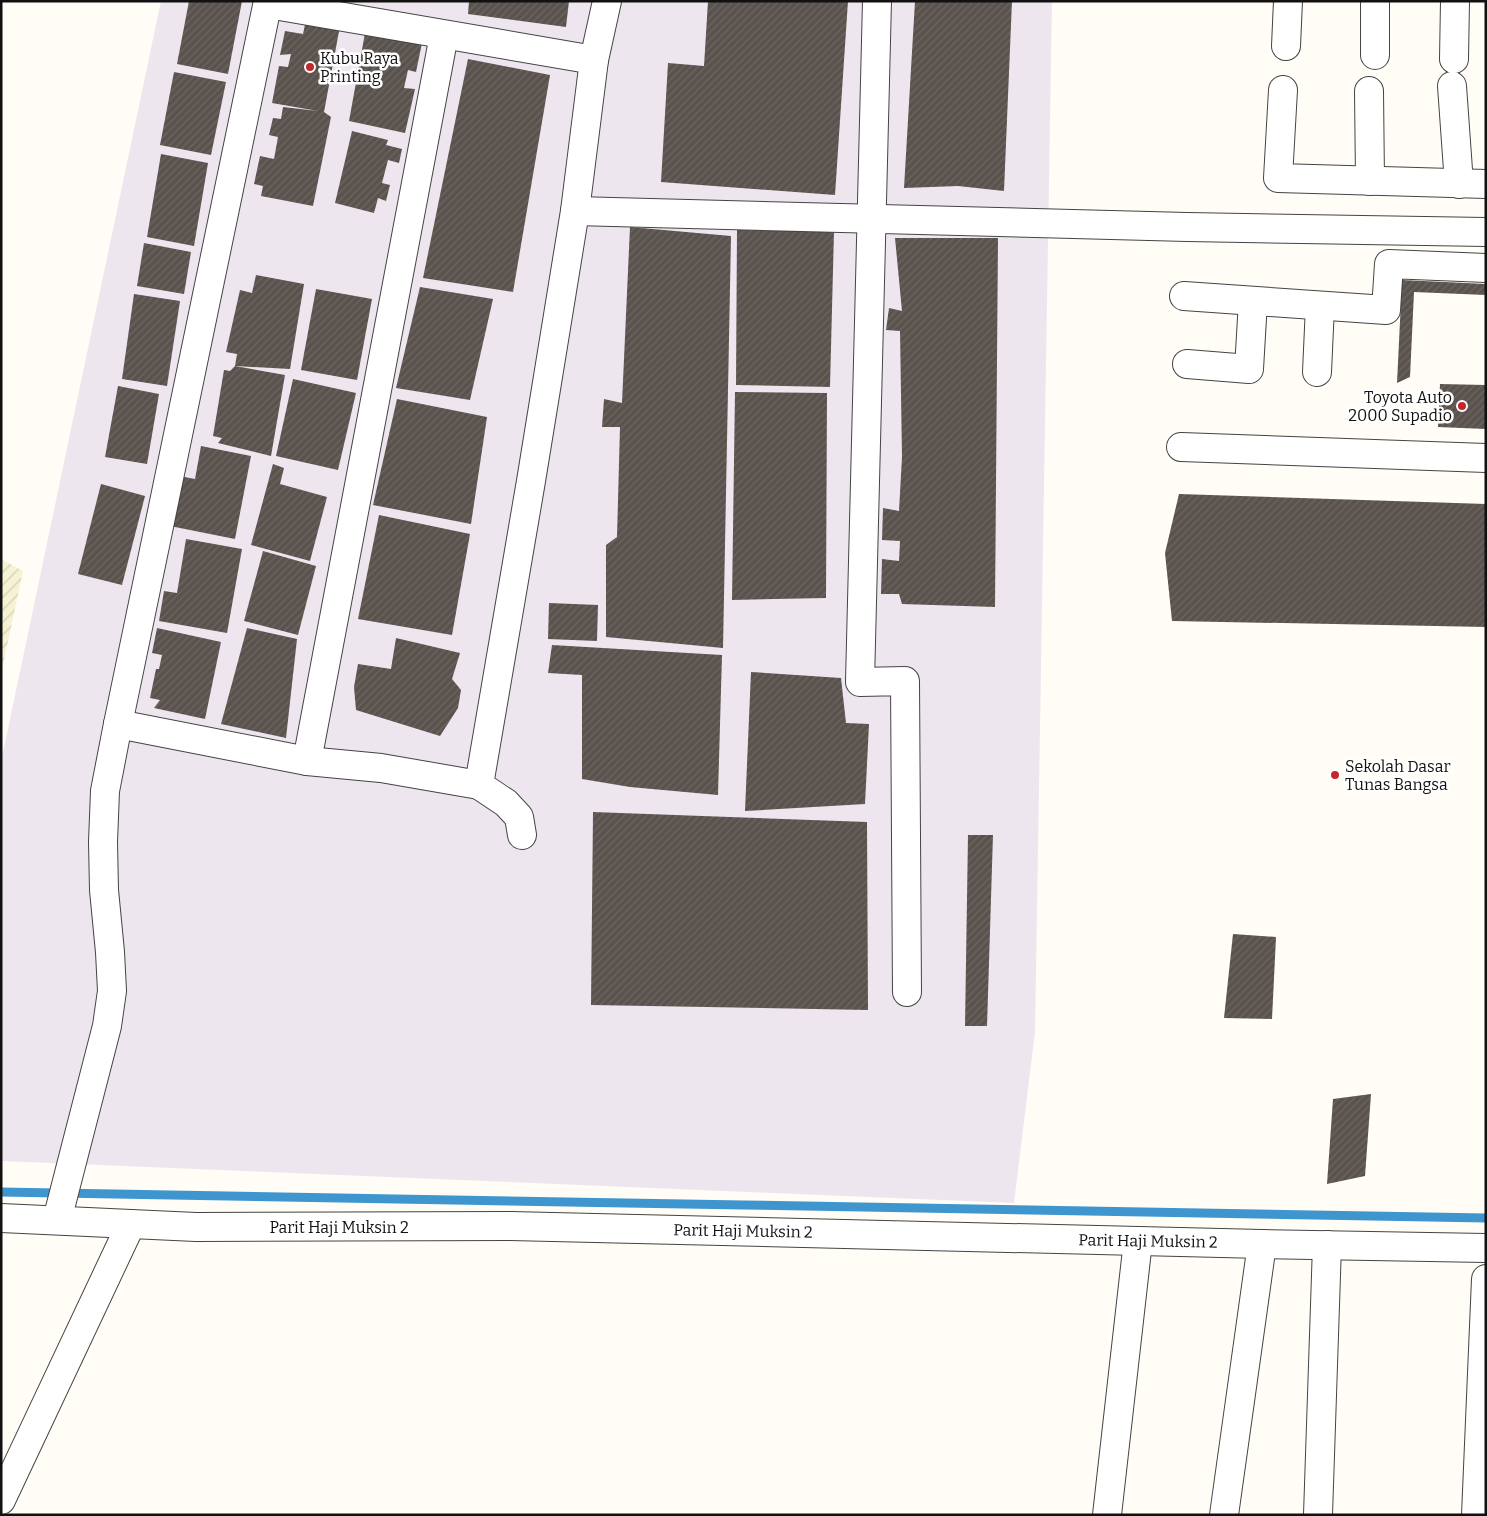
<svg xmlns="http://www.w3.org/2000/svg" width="1487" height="1516" font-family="Bitter,serif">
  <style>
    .industrial { fill: #eee6ef }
    .farmland { fill: url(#farmland-furrows) }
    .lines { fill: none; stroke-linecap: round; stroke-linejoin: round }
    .stream { stroke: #3f96cf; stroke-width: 9 }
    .building { fill: url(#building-hatch) }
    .minor-casing { stroke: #444; stroke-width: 30 }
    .minor { stroke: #fff; stroke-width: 28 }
    .poi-dot { fill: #c4262e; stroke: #fff; stroke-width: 2 }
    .labels { text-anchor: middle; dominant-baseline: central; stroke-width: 5; stroke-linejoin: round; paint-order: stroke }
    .poi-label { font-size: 16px; fill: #111; stroke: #fff; text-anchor: start }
    .street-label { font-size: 16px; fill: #111; stroke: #fff }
  </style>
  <defs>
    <pattern id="farmland-furrows" width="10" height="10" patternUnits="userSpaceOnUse" patternTransform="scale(1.25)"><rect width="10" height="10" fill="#f6f3d4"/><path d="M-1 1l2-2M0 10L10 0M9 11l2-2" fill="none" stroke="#d2cfb5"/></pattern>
    <pattern id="building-hatch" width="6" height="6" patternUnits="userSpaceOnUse" patternTransform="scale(1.25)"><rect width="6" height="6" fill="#5a524d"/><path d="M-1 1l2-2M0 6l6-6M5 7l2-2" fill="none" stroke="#6d6662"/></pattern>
  </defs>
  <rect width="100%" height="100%" fill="#fffdf5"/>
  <!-- industrial -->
  <path class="industrial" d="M161,1h891l-17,1031 -21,171 -1013,-42v-399z"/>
  <!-- farmland -->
  <path class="farmland" d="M1,559l22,12 -22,103z"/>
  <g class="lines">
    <!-- stream -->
    <path class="stream" d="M1,1192c495,7 990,19 1485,26"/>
  </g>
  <!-- building -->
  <g class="building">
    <path d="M189,1h53l-14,73 -51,-10z"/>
    <path d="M469,1h100l-3,26 -98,-13z"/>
    <path d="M708,1h140l-13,194 -174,-13 7,-119 36,3z"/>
    <path d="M915,1h97l-8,190 -46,-5 -54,2z"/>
    <path d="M306,20l34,6 -16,86 7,5 -18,89 -52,-10 2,-10 -9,-2 6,-28 14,3 4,-22 -9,-2 4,-17 8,1 2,-12 35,4 -46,-8 7,-37 9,1 3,-13 -11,1 5,-24 18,3z"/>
    <path d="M365,33l57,10 -6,29 -8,-2 -4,18 11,1 -10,44 -56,-12z"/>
    <path d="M468,59l82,16 -37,217 -90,-14z"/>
    <path d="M174,72l52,10 -15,73 -51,-10z"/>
    <path d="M352,131l36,9 -2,5 16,4 -3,14 -11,-3 -6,23 8,2 -4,16 -8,-3 -4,15 -39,-10z"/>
    <path d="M161,154l47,9 -14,83 -47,-9z"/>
    <path d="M630,227l101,9 -8,412 -117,-11v-92l11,-8 3,-110h-18l2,-28 18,4z"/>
    <path d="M737,230l97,1 -4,156 -94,-2z"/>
    <path d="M895,238h103l-3,369 -93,-3 -3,-10h-18l1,-35 17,2 1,-20 -18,-1 1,-32 16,3 3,-54 -2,-126 -14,-1 3,-22 13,3z"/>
    <path d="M144,243l47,9 -7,42 -47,-8z"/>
    <path d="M256,275l48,9 -14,85 -55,-3 2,-12 -11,-2 14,-62 12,3z"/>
    <path d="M1402,280l84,4v11l-72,-3 -4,85 -13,6z"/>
    <path d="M420,287l73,12 -23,101 -74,-12z"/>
    <path d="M316,289l56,10 -15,81 -56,-10z"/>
    <path d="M134,294l46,7 -13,85 -45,-7z"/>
    <path d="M235,366l50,9 -14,81 -53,-13 4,-5 -9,-2 11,-66 6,1z"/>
    <path d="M293,379l63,14 -18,77 -62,-14z"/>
    <path d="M1440,384l46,1v44l-48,-2z"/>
    <path d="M118,386l41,8 -12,70 -42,-7z"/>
    <path d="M735,392l92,1 -1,205 -94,2z"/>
    <path d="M397,399l90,18 -16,107 -98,-19z"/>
    <path d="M201,446l50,10 -16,83 -70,-14 9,-50 21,4z"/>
    <path d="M273,464l11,4 -4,16 47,13 -17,64 -59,-16z"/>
    <path d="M101,484l44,12 -23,89 -44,-11z"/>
    <path d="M1179,494l307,10v123l-314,-6 -7,-68z"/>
    <path d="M379,515l91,19 -18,101 -94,-16z"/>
    <path d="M186,539l56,10 -15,84 -68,-12 5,-30 13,2z"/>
    <path d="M263,551l53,15 -18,69 -54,-14z"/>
    <path d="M549,603l49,2 -1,36 -49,-2z"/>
    <path d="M157,628l64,14 -16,77 -51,-11 6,-8 -10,-2 6,-29h3l3,-14 -10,-2z"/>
    <path d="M247,628l50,11 -11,99 -65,-14z"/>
    <path d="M396,638l64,15 -8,26 9,11 -3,18 -18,28 -84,-26 -2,-23 4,-23 33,5z"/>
    <path d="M552,645l170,10 -4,140 -88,-8 -48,-8v-104l-34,-2z"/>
    <path d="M751,672l90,6 5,45 23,1 -4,80 -120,7z"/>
    <path d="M593,812l274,10 1,188 -277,-5z"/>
    <path d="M968,835h25l-6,191h-22z"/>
    <path d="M1233,934l43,3 -4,82 -48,-1z"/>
    <path d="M1371,1094l-6,82 -38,8 6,-85z"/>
  </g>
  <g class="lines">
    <!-- minor casing -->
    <g class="minor-casing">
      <g id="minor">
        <path d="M877,1l-17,681 45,-1 2,311"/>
        <path d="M1375,1v54"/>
        <path d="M268,4l326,56"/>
        <path d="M1286,46l2,-45"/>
        <path d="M1454,59l1,-58"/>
        <path d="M1452,86l7,98"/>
        <path d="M1283,90l-5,88 208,6"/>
        <path d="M1369,91l1,90"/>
        <path d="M575,211l612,16 299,5"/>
        <path d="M1184,296l202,14 3,-46 97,4"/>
        <path d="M1187,364l62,5 4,-68"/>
        <path d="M1317,372l3,-66"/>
        <path d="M1181,447l305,11"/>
        <path d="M118,724l189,37 74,7 98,17"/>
        <path d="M307,761l137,-726"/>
        <path d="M522,835l-3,-18 -13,-14 -27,-18 52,-304 44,-270 19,-151 13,-59"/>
        <path d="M1,1218l195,9 314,-1 752,18 224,4"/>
        <path d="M57,1220l50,-194 5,-35 -2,-39 -6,-62 -1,-48 2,-51 13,-67 150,-723"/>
        <path d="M1,1500l130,-276"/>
        <path d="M1107,1515l31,-274"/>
        <path d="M1224,1515l38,-271"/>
        <path d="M1318,1515l9,-270"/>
        <path d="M1476,1515l10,-236"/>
      </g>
    </g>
    <!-- minor -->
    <use href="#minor" class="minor"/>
  </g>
  <!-- markers -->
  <g class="poi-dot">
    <circle cx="310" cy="67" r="5"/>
    <circle cx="1462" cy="406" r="5"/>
    <circle cx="1335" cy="775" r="5"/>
  </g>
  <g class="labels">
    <!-- poi labels -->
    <g class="poi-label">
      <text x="320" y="58">Kubu Raya<tspan x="320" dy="18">Printing</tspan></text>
      <text x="1452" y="397" text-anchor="end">Toyota Auto<tspan x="1452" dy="18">2000 Supadio</tspan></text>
      <text x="1345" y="766">Sekolah Dasar<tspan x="1345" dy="18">Tunas Bangsa</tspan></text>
    </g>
    <!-- street labels -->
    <g class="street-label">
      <text x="339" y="1227">Parit Haji Muksin 2</text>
      <text transform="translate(743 1231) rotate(1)">Parit Haji Muksin 2</text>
      <text transform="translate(1148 1241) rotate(1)">Parit Haji Muksin 2</text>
    </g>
  </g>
  <!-- border -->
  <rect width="1487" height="1516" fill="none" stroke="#111111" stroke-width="5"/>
</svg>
